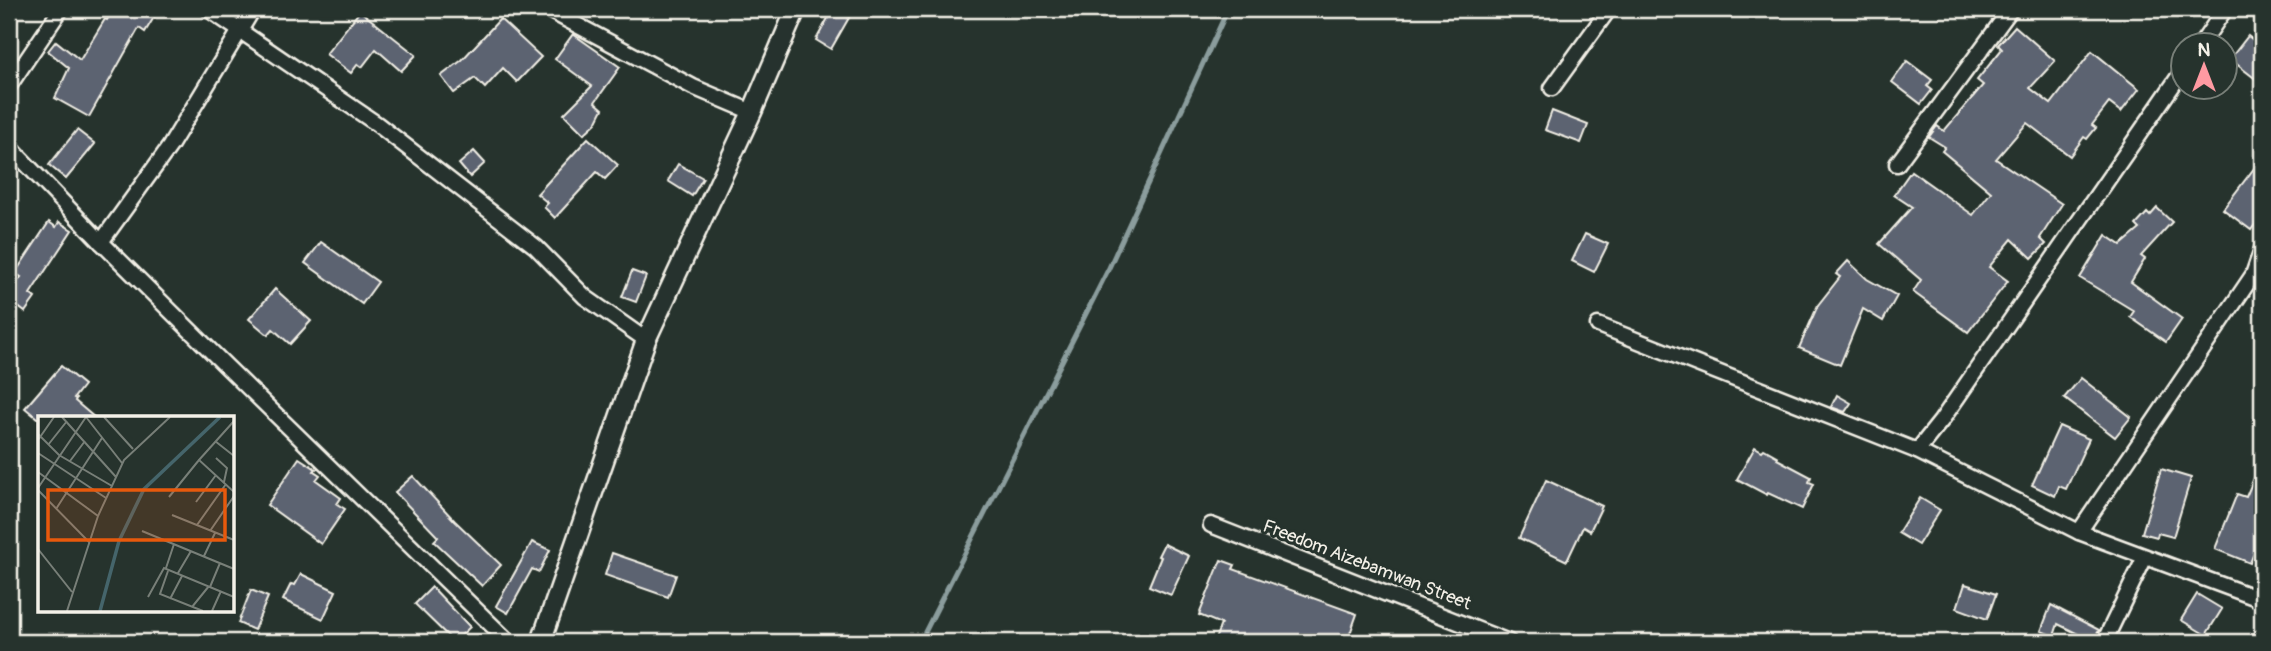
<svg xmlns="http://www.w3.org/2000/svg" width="2271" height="651" font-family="Pangolin,sans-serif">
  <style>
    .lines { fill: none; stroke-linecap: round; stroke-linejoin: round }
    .stream { stroke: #8b9d9d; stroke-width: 5 }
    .building { fill: #5c6371; stroke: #f4f1e8; stroke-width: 2 }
    .minor-casing { stroke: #f4f1e8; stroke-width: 19 }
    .tertiary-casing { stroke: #f4f1e8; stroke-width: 23 }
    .minor { stroke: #26332d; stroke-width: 14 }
    .tertiary { stroke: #26332d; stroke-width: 18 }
    .labels { text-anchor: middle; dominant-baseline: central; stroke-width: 6; stroke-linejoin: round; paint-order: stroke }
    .street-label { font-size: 18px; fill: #f4f1e8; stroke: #26332d }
    .inset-river { fill: none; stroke: #45656b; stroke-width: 3.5 }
    .inset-road { fill: none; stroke: #787f78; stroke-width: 2 }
    .view { fill: #e8590c; fill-opacity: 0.15; stroke: #e8590c; stroke-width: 3.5 }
    .inset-edge { fill: none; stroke: #f4f1e8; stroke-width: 3.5 }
  </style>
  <rect width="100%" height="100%" fill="#26332d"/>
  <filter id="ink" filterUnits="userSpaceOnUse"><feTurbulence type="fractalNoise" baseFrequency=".0143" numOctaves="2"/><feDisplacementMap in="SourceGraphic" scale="14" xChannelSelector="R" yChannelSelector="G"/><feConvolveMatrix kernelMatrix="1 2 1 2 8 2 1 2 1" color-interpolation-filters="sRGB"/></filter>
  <g filter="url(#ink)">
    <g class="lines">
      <!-- stream -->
      <path class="stream" d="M920,642l188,-372 120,-261"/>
    </g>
    <!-- building -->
    <g class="building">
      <path d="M113,9h46l-14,23 -6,-4 -50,89 -34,-19 14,-30 -21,-17 8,-10 24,19 25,-41 2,1z"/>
      <path d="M833,9h21l-23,40 -15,-9z"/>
      <path d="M360,11l56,44 -15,16 -25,-22 -14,18 -4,-3 -7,9 -25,-19z"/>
      <path d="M500,19l41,38 -24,25 -14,-14 -18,20 -10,-10 -21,15 -13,-17 21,-16z"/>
      <path d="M2015,26l40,35 -25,27 21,16 41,-53 47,38 -18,23 -12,-9 -17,22 4,3 -9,11 -3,-2 -14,19 -43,-33 -31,36 66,45 -22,34 6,6 -14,14 -20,-19 -23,28 19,14 -40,51 -55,-40 8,-12 -42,-36 33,-37 -18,-12 17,-24 62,44 18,-23 -49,-41 3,-4 -16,-10 8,-11 7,5 39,-46 -6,-5 25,-31 -4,-4z"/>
      <path d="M573,34l47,33 -25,35 8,7 -7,14 -12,11 -20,-20 28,-28 -37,-27z"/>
      <path d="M2248,36l14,11v37l-32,-25z"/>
      <path d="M1907,61l25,19 -5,6 5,4 -11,14 -29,-22z"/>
      <path d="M1552,111l36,14 -7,18 -36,-13z"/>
      <path d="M77,130l18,14 -29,35 -17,-14z"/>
      <path d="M588,138l30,27 -13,14 -8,-7 -42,46 -11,-11 4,-4 -11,-9z"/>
      <path d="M474,151l11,12 -15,14 -11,-13z"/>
      <path d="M2262,158v57l-11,15 -28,-21z"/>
      <path d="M678,164l25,14 -11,18 -24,-15z"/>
      <path d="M2157,208l15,14 -31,34 4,3 -14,23 51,37 -16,23 -36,-25 4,-6 -54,-33 26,-43 15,10 19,-16 -4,-4 11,-12 3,3z"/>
      <path d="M49,222l7,5 3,-5 13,8 -42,64 5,4 -10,14 -16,-12v-7l12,-16 -6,-4z"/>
      <path d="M1585,234l23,10 -14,28 -22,-11z"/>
      <path d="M321,242l57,40 -16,22 -57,-41z"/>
      <path d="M1848,261l19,18 30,17 -14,25 -20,-12 -23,56 -41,-17 19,-43 22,-28 -4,-3z"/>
      <path d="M632,271l14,5 -10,26 -14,-5z"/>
      <path d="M275,289l36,32 -21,23 -17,-15 -5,6 -19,-16z"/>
      <path d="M61,366l23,19 -10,13 2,1 -1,2 20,17h-58l-12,-10z"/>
      <path d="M2081,378l50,39 -16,20 -51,-39z"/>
      <path d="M1837,395l14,8 -6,9 -14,-5z"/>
      <path d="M2059,426l30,13 -23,50 -7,-3 -4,10 -23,-11z"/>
      <path d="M1755,447l7,4 2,-2 14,8 -1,2 34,18 -2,5 5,2 -12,25 -34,-16 -1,2 -30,-16z"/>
      <path d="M299,458l17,11 -2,2 6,4 -4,5 25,18 -4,6 8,5 -24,35 -54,-39z"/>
      <path d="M2262,459v73l-12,31 -35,-14 22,-55 9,3z"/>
      <path d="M2161,469l30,9 -18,59 -15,-4 -1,4 -15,-4z"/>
      <path d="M413,476l42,45 46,44 -19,21 -48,-45 4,-4 -43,-45z"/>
      <path d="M1546,480l56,26 -12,25 -7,-4 -16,34 -48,-23z"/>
      <path d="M1920,498l20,12 -22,35 -20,-12z"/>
      <path d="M532,542l18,8 -11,22 -7,-3 -24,44 -12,-7z"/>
      <path d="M1164,544l25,12 -18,39 -22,-9 12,-29 -3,-1z"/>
      <path d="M612,553l64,22 -8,22 -63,-22z"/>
      <path d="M1221,560l14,5 -2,4 124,45 -10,28h-133l7,-18 -22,-9z"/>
      <path d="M301,574l35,17 -13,28 -40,-19 8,-16 4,1z"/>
      <path d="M1965,584l31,10 -9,25 -30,-11z"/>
      <path d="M432,587l38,40 -16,15 -39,-38z"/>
      <path d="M251,590l17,7 -14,33 -16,-7z"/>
      <path d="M2197,594l25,15 -16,26 -25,-15z"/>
      <path d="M2051,605l48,25 -5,12 -36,-18 -4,12 -13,-5z"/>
    </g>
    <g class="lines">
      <!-- minor casing -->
      <g class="minor-casing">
        <g id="minor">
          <path d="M208,9l169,115 159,123 49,50 61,43"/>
          <path d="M547,9l146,78 59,25"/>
          <path d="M2200,46l25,-37"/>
          <path d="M9,86l52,-77"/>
          <path d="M1552,88l57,-79"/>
          <path d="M9,146l92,96 125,124 283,276"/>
          <path d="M1897,164l114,-155"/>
          <path d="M101,242l69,-96 83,-137"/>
          <path d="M1598,325l319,126 162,81 183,68"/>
          <path d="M1917,451l24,-30 243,-352"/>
          <path d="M1211,525l298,117"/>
          <path d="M2079,532l174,-257 9,-26"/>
          <path d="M2104,642l41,-85"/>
        </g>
      </g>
      <!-- tertiary casing -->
      <g class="tertiary-casing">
        <path id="tertiary" d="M541,642l105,-302 106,-228 44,-103"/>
      </g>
      <!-- minor -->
      <use href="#minor" class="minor"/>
      <!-- tertiary -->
      <use href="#tertiary" class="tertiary"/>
    </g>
  </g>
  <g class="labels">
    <!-- street labels -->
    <g class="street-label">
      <text transform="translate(1367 565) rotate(21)">Freedom Aizebamwan Street</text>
    </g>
  </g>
  <!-- overview -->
  <g transform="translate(38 416)">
    <rect width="196" height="196" fill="#26332d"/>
    <path class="inset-river" d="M62,195l19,-70 25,-52 76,-72"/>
    <path class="inset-road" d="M24,1l54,60M48,1l36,46M66,1l29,32M196,5l-35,39 35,32M0,18l21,21 53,31M0,24l16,-23M177,25l19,15M10,29l19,-24M0,37l68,45M178,42l11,10 -3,14M32,45l15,-20M0,56l60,44M0,72l48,-71M0,74l51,52M131,81l30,-37M158,86l20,-27M18,93l46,-71M134,99l62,25M159,109l29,-41M104,115l92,38M172,115l24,-35M0,133l34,43M166,140l11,-23M128,152l8,-24M130,155l-8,23 43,17M140,157l13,-22M172,171l10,-24M110,181l16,-29 70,29M132,183l12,-23M154,191l17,-21M29,195l31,-95 26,-56 46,-43M174,195l9,-20"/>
    <path class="view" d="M10,74h177v50h-177z"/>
    <rect width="196" height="196" class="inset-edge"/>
  </g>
  <!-- margin -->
  <rect width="2271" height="651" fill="none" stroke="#26332d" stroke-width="35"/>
  <rect x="18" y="18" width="2236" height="616" fill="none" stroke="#f4f1e8" stroke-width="2.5" filter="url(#ink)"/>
  <!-- north arrow -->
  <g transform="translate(2204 66)"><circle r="33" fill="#26332d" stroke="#787f78" stroke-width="2"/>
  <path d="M0-5L12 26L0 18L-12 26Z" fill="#ff9aa2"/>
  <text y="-10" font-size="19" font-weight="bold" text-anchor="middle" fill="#f4f1e8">N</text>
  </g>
</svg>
